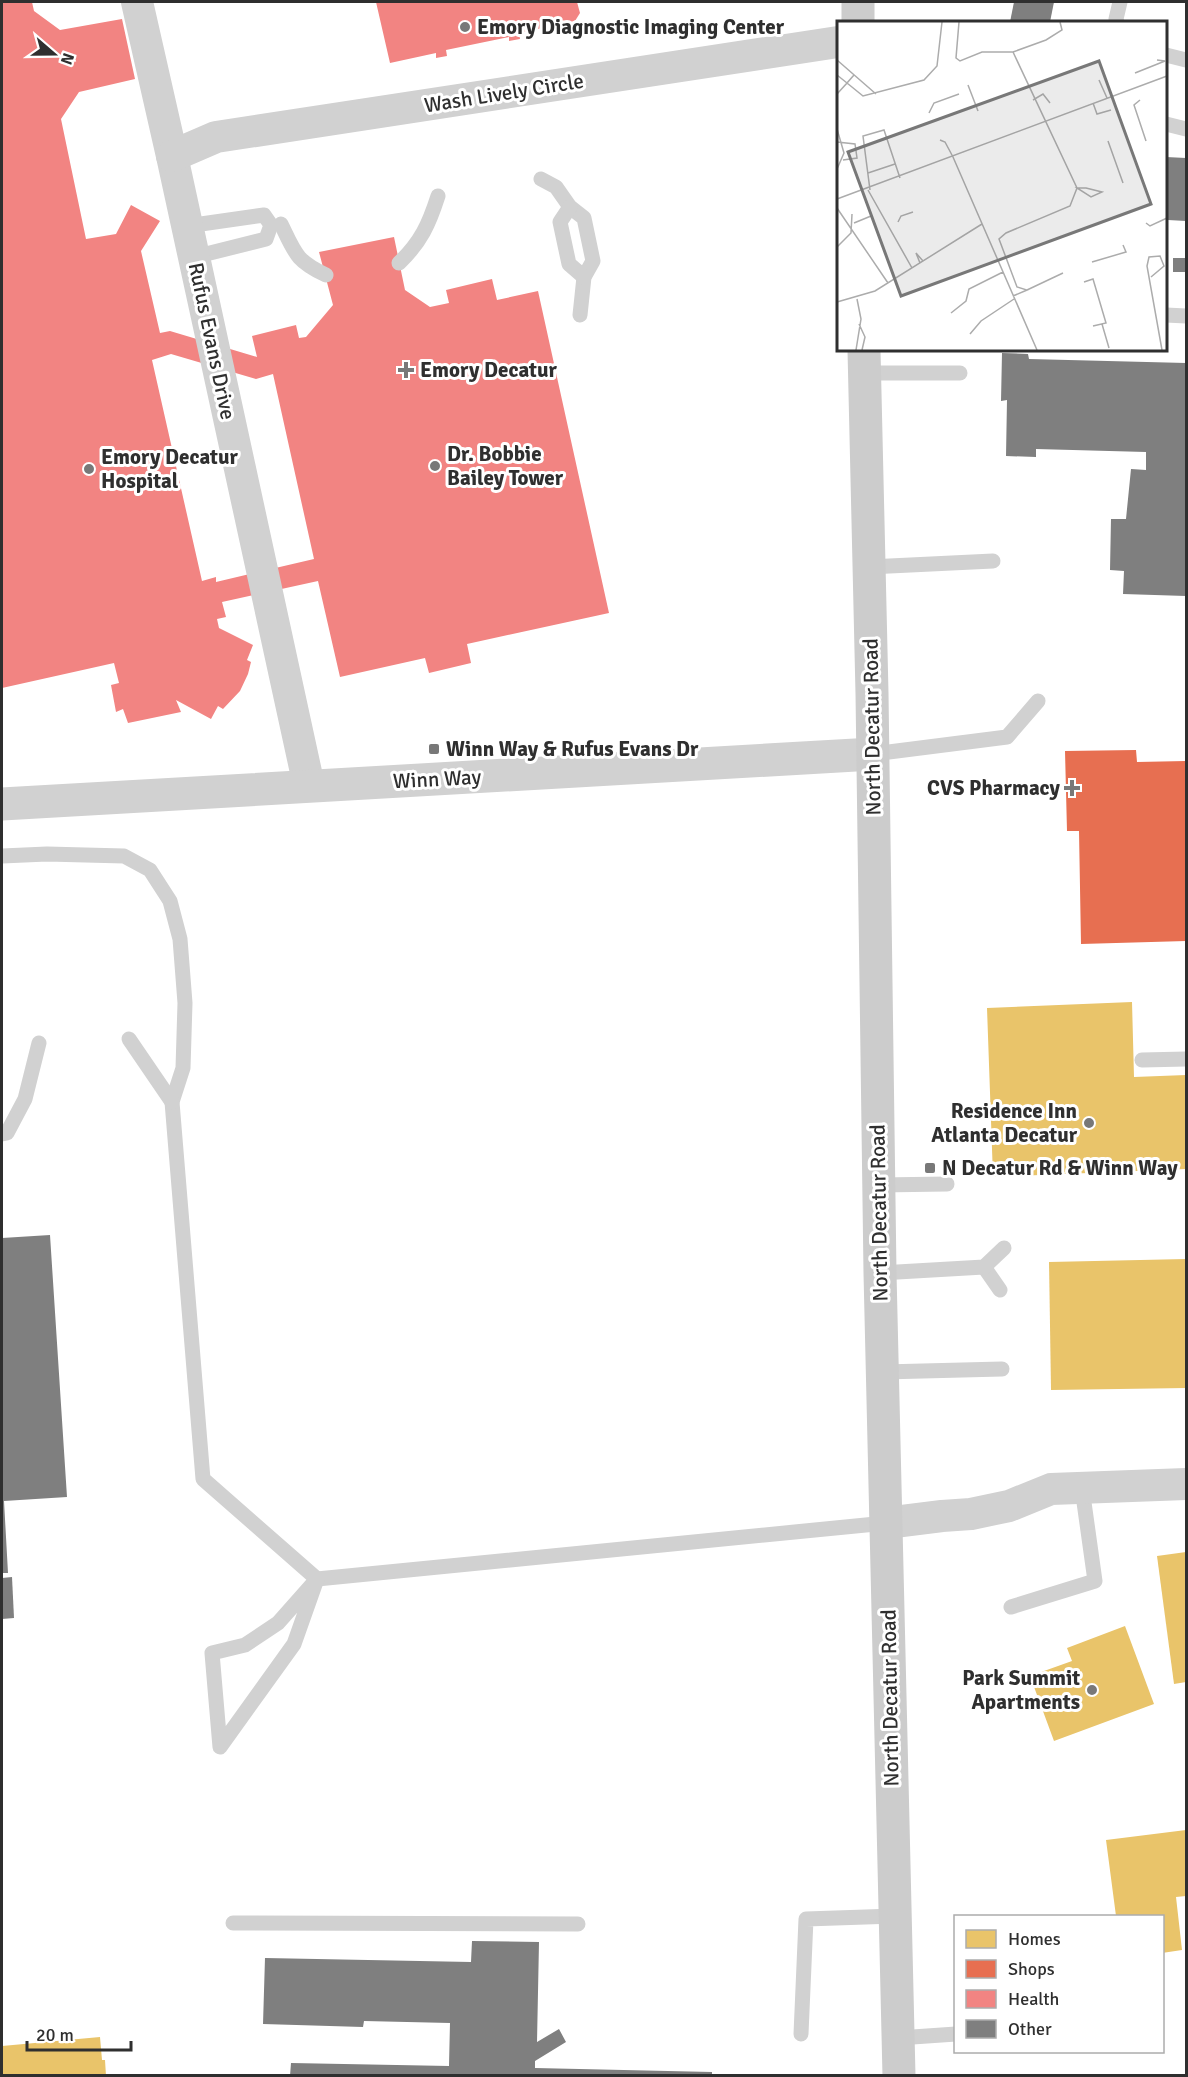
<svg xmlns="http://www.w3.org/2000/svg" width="1188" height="2077" font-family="Signika,sans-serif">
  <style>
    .homes { fill: #e9c46a }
    .shops { fill: #e76f51 }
    .health { fill: #f28482; fill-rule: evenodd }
    .building { fill: #7f7f7f }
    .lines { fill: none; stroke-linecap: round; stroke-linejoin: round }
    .service { stroke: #d1d1d1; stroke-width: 15 }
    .minor { stroke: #d1d1d1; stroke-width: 32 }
    .tertiary { stroke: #d1d1d1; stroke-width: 33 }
    .secondary { stroke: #ccc; stroke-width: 33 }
    .poi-dot { fill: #787878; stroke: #fff; stroke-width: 2 }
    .labels { text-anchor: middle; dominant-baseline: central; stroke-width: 6; stroke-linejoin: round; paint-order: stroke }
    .poi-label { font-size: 21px; font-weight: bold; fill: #2f2f2f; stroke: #fff; text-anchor: start }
    .street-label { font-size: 21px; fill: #2f2f2f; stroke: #fff }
    .inset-road { fill: none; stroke: #acacac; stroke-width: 1.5 }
    .view { fill: #787878; fill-opacity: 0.15; stroke: #787878; stroke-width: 3 }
    .inset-edge { fill: none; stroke: #2f2f2f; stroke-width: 3 }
  </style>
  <rect width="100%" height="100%" fill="#fff"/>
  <!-- homes -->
  <g class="homes">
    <path d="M1132,1002l2,75 52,-2v94l-193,8 -6,-169z"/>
    <path d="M1186,1259v129l-135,2 -2,-128z"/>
    <path d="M1186,1552v130l-12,2 -17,-128z"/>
    <path d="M1125,1626l29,78 -100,37 -24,-65 42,-15 -5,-13z"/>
    <path d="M1186,1830v66l-10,1 6,53 -20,3v-37h-46l-10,-76z"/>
    <path d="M100,2037l2,23h3l1,16h-104v-30z"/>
  </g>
  <!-- shops -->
  <path class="shops" d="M1136,750l1,12 49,-1v180l-105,3 -2,-113h-12l-2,-80z"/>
  <!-- health -->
  <g class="health">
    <path d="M2,2h30l2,9 26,19 62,-11 13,60 -56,13 -18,27 25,120 30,-5 15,-29 29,16 -19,30 19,82 10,-2 87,26 -5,-21 44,-11 3,13 7,-1 27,-32 -14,-53 75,-15 11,53 25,17 19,-4 -3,-13 46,-11 5,21 41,-9 71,322 -142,31 4,19 -42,10 -4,-15 -85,19 -22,-96 -96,21 4,15 -9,2 2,9 34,17 -6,15 4,2 -3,12 -8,17 -17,18 -5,-3 -7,13 -35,-19 5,12 -53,11 -5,-14 -7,3 -5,-27 8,-2 -5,-20 -112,25zM171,354l85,25 17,-5 41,185 -98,23v-5l-14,4 -50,-221z"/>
    <path d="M376,2h201l3,11 -5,8 -56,12 1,6 -11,2v-4l-63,13 1,6 -11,2v-5l-46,10z"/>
  </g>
  <!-- building -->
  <g class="building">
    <path d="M1014,2h40l-4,20h-40z"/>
    <path d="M1166,157l20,1v63l-18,-1 -1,21h-1z"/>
    <rect x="1173" y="258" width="13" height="14"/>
    <path d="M1002,353l26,1 1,5 157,4v233l-63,-2 1,-23 -14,-1 1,-51h15l5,-50 15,1v-18l-110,-3v8l-30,-1 1,-56 -6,1z"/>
    <path d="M50,1235l17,262 -63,4 4,72h-6v-335z"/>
    <path d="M12,1577l2,41 -12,1v-41z"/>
    <path d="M472,1941l67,1 -2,100 22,-13 7,13 -31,19v7l177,4v4h-422l1,-13 158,3 1,-43 -86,-2 -1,6 -100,-3 2,-66 206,4z"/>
  </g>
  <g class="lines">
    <!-- service -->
    <g class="service">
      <path d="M1117,22l-1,-3 4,-17"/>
      <path d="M1166,55l20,5"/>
      <path d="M1166,124l20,5"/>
      <path d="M541,179l15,8 14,20 14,11 9,43 -9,16 -4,38"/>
      <path d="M570,207l-10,15 9,42 15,13"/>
      <path d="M281,224c14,29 15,37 45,51"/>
      <path d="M187,226l77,-11 7,10 -5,14 -72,18"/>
      <path d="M399,263c22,-21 30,-39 39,-67"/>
      <path d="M1166,315l20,1"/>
      <path d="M864,373h96"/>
      <path d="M869,567l124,-6"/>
      <path d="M873,754l134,-17 31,-36"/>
      <path d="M2,856l45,-2 77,2 26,14 20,31 10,38 5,64 -2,65 -11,34 31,377 114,100 569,-56"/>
      <path d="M129,1039l43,63"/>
      <path d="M1142,1060l44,-1"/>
      <path d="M2,1134l5,-1 18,-34 14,-56"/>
      <path d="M879,1185l68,-1"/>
      <path d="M984,1267l16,23"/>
      <path d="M880,1273l104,-6 20,-19"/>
      <path d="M883,1372l119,-3"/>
      <path d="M317,1579l-23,65 -74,103 -8,-94 33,-8 33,-22z"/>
      <path d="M1011,1607l84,-26 -13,-93"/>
      <path d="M233,1923l345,1"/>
      <path d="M801,2034l5,-115 89,-3"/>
      <path d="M898,2038l58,-4"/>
    </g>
    <!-- minor -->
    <g class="minor">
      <path d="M137,2l35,154 137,630"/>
      <path d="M172,156l44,-19 622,-95"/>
      <path d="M886,1523l56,-7 29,-2 38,-8 42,-17 135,-5"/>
    </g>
    <!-- tertiary -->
    <path class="tertiary" d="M2,804l871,-50"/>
    <!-- secondary -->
    <g class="secondary">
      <path d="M858,22v-20"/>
      <path d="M864,350l8,343 8,580 19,803"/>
    </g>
  </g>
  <!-- markers -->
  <g class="poi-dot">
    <circle cx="465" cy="27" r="6"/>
    <path d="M403 361h6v6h6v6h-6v6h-6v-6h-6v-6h6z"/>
    <circle cx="435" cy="466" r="6"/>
    <circle cx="89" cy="469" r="6"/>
    <rect x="428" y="743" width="12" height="12" rx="3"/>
    <path d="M1069 779h6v6h6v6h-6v6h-6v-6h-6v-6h6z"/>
    <circle cx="1089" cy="1123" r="6"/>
    <rect x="924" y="1162" width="12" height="12" rx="3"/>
    <circle cx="1092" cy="1690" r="6"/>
  </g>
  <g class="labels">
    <!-- poi labels -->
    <g class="poi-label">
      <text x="477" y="27">Emory Diagnostic Imaging Center</text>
      <text x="420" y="370">Emory Decatur</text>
      <text x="447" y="454">Dr. Bobbie<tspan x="447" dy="24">Bailey Tower</tspan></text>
      <text x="101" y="457">Emory Decatur<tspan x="101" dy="24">Hospital</tspan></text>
      <text x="446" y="749">Winn Way &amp; Rufus Evans Dr</text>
      <text x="1060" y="788" text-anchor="end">CVS Pharmacy</text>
      <text x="1077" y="1111" text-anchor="end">Residence Inn<tspan x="1077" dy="24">Atlanta Decatur</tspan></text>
      <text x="942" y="1168">N Decatur Rd &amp; Winn Way</text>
      <text x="1080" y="1678" text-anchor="end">Park Summit<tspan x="1080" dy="24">Apartments</tspan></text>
    </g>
    <!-- street labels -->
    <g class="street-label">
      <text transform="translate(504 93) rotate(-9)">Wash Lively Circle</text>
      <text transform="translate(212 341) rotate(78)">Rufus Evans Drive</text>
      <text transform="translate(872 727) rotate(-91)">North Decatur Road</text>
      <text transform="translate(437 779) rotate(-3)">Winn Way</text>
      <text transform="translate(879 1213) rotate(-91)">North Decatur Road</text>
      <text transform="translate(890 1698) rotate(-91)">North Decatur Road</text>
    </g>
  </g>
  <!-- overview -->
  <g transform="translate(837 21)">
    <rect width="330" height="330" fill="#fff"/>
    <path class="inset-road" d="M122,1l-3,36 4,3 22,-9h31l33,-12 16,-10 -2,-8M176,31l64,136 -7,18 -64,27 -7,6 18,48 10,3 -14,6M0,39l39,34M298,52l30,-12 -8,-1M0,54l10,8 -10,11M17,54l-7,8 16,13 61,-16 13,-14 5,-44M262,59l8,18M131,64l10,26M196,79l10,-6 7,9M303,79l-6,5 12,36M256,82l4,11 14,-4M92,92l5,-10 25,-9M0,108l7,24 -7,16M103,119l5,2 8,15 84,193M271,120l15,42M0,121l18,2 2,14 -14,2M31,152l27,-9M240,167h9l16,4 -11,5zM31,169l44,78M33,169l-7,-54 21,-6 16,48M0,178l330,-123M0,187l51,75M61,201l3,-6 12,-4M17,202l17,-7M309,202l4,3 17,-8M0,226l14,-14 1,-19M255,241l34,-10 -3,-7M83,242l-4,-10 7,8M314,256l13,-11 -4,-10 -11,1 -2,9 15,84M247,261l9,-3 13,44 -13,3M190,269l36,-17M0,281l38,-11 107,-67M114,292l15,-12 3,-12 34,-17M22,303l6,13 -3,13M265,303l7,24M133,313l11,-13 33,-22M19,329l5,-31 -4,-20"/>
    <path class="view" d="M262,40l52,143 -250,92 -53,-144z"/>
    <rect width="330" height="330" class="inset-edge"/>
  </g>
  <!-- border -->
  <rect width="1188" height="2077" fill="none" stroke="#2f2f2f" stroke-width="6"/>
  <!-- legend -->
  <rect x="954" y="1915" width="210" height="138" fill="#ffffff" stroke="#acacac" stroke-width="1.5"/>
  <rect x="966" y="1930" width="30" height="18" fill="#e9c46a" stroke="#acacac" stroke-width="1.5"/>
  <text x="1008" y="1945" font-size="18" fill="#2f2f2f">Homes</text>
  <rect x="966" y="1960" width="30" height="18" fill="#e76f51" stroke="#acacac" stroke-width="1.5"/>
  <text x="1008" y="1975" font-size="18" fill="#2f2f2f">Shops</text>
  <rect x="966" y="1990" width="30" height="18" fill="#f28482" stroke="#acacac" stroke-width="1.5"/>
  <text x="1008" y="2005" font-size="18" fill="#2f2f2f">Health</text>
  <rect x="966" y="2020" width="30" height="18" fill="#7f7f7f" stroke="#acacac" stroke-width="1.5"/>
  <text x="1008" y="2035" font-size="18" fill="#2f2f2f">Other</text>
  <!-- north arrow -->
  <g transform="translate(54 54) rotate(110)" stroke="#ffffff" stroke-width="4.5" paint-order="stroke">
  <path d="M0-4.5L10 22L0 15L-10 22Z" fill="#2f2f2f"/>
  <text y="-9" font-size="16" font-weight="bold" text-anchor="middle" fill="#2f2f2f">N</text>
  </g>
  <!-- scale -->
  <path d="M27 2041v9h104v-9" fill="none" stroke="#2f2f2f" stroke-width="3"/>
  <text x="36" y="2041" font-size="18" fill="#2f2f2f" stroke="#ffffff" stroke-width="4.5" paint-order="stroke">20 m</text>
</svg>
